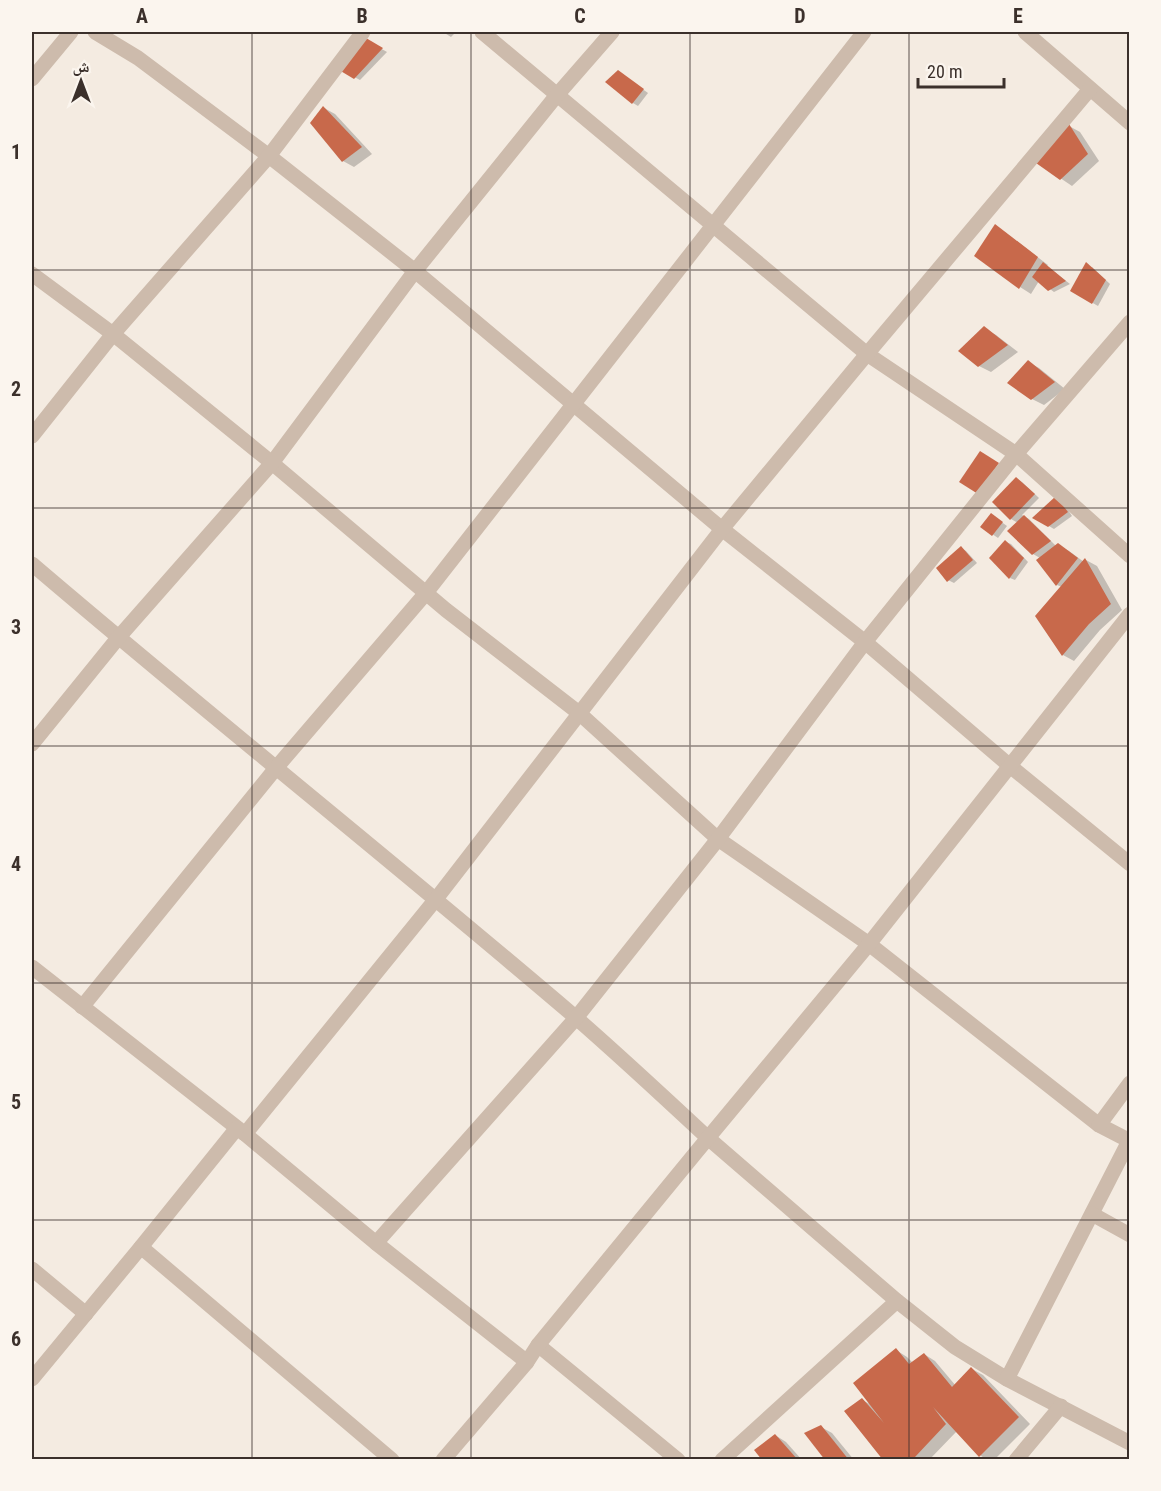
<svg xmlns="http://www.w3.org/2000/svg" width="1161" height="1491" font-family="'Roboto Condensed','Noto Naskh Arabic',sans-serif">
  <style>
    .shadow { fill: #0003 }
    .building { fill: #c8694b }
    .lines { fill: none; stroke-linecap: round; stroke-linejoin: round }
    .service { stroke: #cdbbac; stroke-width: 15 }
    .minor { stroke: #cdbbac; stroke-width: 15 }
    .tertiary { stroke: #cdbbac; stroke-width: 15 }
    .grid { fill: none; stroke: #3b302b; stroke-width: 1.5; stroke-opacity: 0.55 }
    .neatline { fill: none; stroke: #3b302b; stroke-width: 2 }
    .grid-label { font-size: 20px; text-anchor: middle; font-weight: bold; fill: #3b302b }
  </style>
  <rect width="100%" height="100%" fill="#f4ebe1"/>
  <!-- shadow -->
  <g class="shadow">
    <path d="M443,32h13l-5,5z"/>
    <path d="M366,40l21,12 -27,28 -19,-10z"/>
    <path d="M623,75l25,18 -10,13 -5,-3z"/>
    <path d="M324,108l11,6 37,40 -18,13 -11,-6z"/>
    <path d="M1069,126l11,6 19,29 -27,25 -34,-23z"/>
    <path d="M995,226l11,7 42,32 -1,1 23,18 -16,8 -15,-11 -8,13 -11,-7z"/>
    <path d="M1092,267l18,17 -12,22 -26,-15z"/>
    <path d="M984,328l12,7 22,17 -27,20 -12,-6z"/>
    <path d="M1028,362l11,6 26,21 -21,16 -12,-6z"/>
    <path d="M1017,479l5,3 17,16 -17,17 7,4 27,27 2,-1 11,6 15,11 2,-2 11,6 25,44 -22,20 -26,31 -11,-6 -26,-39 25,-29 -5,-2 -19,-25 2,-2 -7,-4 -15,-31 -7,-4z"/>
    <path d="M1062,501l10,15 -18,13 -19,-11z"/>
    <path d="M996,518l11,8 -9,12 -16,-11z"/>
    <path d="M1006,542l5,2 17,18 -13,18 -5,-2z"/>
    <path d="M961,548l5,3 11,12 -23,20 -6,-3z"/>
    <path d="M896,1350l11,7 6,6 11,-9 11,7 21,25 16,-17 11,6 47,49 -36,36h-7l-7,-5 -23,-24 -28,29h-45l-22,-60 10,5z"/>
    <path d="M821,1427l11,6 22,27h-27z"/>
    <path d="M775,1435l11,7 16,18h-38z"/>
  </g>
  <!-- building -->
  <g class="building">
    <path d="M366,38l17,10 -29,31 -15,-9z"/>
    <path d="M618,70l26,19 -12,15 -27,-22z"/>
    <path d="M323,106l39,41 -20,15 -32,-39z"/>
    <path d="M1069,124l19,30 -28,26 -24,-17z"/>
    <path d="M995,224l43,33 -19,32 -45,-33z"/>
    <path d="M1043,262l23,19 -18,10 -16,-14z"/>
    <path d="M1086,262l20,18 -14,24 -22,-13z"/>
    <path d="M984,326l24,19 -30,22 -20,-16z"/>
    <path d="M1028,360l27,22 -24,18 -24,-17z"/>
    <path d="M980,451l19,12 -21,31 -19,-12z"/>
    <path d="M1016,477l19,17 -25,26 -18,-18z"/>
    <path d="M1056,496l12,16 -20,15 -16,-9z"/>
    <path d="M991,513l12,9 -11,14 -12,-9z"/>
    <path d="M1024,515l27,26 -19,14 -25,-24z"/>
    <path d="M1005,540l19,18 -15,21 -20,-21z"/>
    <path d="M1058,543l20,15 -22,28 -20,-26z"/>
    <path d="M961,546l12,14 -26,22 -11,-14z"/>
    <path d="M1085,558l26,46 -22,20 -27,32 -27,-40z"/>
    <path d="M896,1348l13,16 15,-11 28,34 19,-20 48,50 -40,40 -46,-50 13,17 -31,33 2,3h-34l-39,-49 18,-13 22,25 -31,-40z"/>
    <path d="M821,1425l28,35h-24l-21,-27z"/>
    <path d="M775,1434l23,26h-36l-8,-10z"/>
  </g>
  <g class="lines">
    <!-- service -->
    <g class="service">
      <path d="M95,32l43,26 131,98 146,115 307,258 143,113 145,124 120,98"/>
      <path d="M482,32l385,322 149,100 114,102"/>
      <path d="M32,274l81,60 159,129 174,147 133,103 139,126 151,105"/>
      <path d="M32,564c179,153 363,299 542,452 46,40 90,81 134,122"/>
      <path d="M376,1243l200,-225 142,-179 147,-197 151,-188 114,-132"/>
      <path d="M32,1269l54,45"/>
    </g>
    <!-- minor -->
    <g class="minor">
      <path d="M1025,32l105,91"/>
      <path d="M32,79l39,-47"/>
      <path d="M32,436l81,-102 156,-178 94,-124"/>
      <path d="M32,744l86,-106 154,-175 143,-192 142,-176 55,-63"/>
      <path d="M869,944l230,181 31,16"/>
      <path d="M32,967l213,167 131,109 151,119"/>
      <path d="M82,1007l194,-239 150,-175 438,-561"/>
      <path d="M1099,1125l31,-42"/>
      <path d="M245,1134l191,-235 286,-370 145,-175 223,-265"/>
      <path d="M708,1138l189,163 58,46 52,32"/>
      <path d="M1129,1141l-122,238 123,64"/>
      <path d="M1092,1214l38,21"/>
      <path d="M141,1247l251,213"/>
      <path d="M538,1345l140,115"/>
      <path d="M32,1379l109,-132 96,-119"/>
      <path d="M722,1460l175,-159"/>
      <path d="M1016,1460l45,-54"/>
    </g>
    <!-- tertiary -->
    <path class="tertiary" d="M443,1460l84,-98 11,-17 160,-195 171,-206 261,-330"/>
  </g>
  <!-- grid -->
  <path class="grid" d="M252,32v1428M471,32v1428M690,32v1428M909,32v1428M32,270h1098M32,508h1098M32,746h1098M32,983h1098M32,1220h1098"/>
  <!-- border -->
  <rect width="1161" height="1491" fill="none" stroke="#fbf5ee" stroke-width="66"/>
  <!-- north arrow -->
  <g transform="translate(81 81)" stroke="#fbf5ee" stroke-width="4.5" paint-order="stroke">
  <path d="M0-4.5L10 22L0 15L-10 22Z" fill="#3b302b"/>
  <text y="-9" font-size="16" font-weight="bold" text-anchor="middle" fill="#3b302b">ش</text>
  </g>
  <!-- scale -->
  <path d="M918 78v9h86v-9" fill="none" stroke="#3b302b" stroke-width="3"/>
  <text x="927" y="78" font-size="18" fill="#3b302b" stroke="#fbf5ee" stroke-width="4.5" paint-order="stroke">20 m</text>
  <rect x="33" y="33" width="1095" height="1425" class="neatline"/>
  <g class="grid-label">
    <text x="142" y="23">A</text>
    <text x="362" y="23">B</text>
    <text x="580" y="23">C</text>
    <text x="800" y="23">D</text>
    <text x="1018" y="23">E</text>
    <text x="16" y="159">1</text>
    <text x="16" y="396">2</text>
    <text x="16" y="634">3</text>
    <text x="16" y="871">4</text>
    <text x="16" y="1109">5</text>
    <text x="16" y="1346">6</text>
  </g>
</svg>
